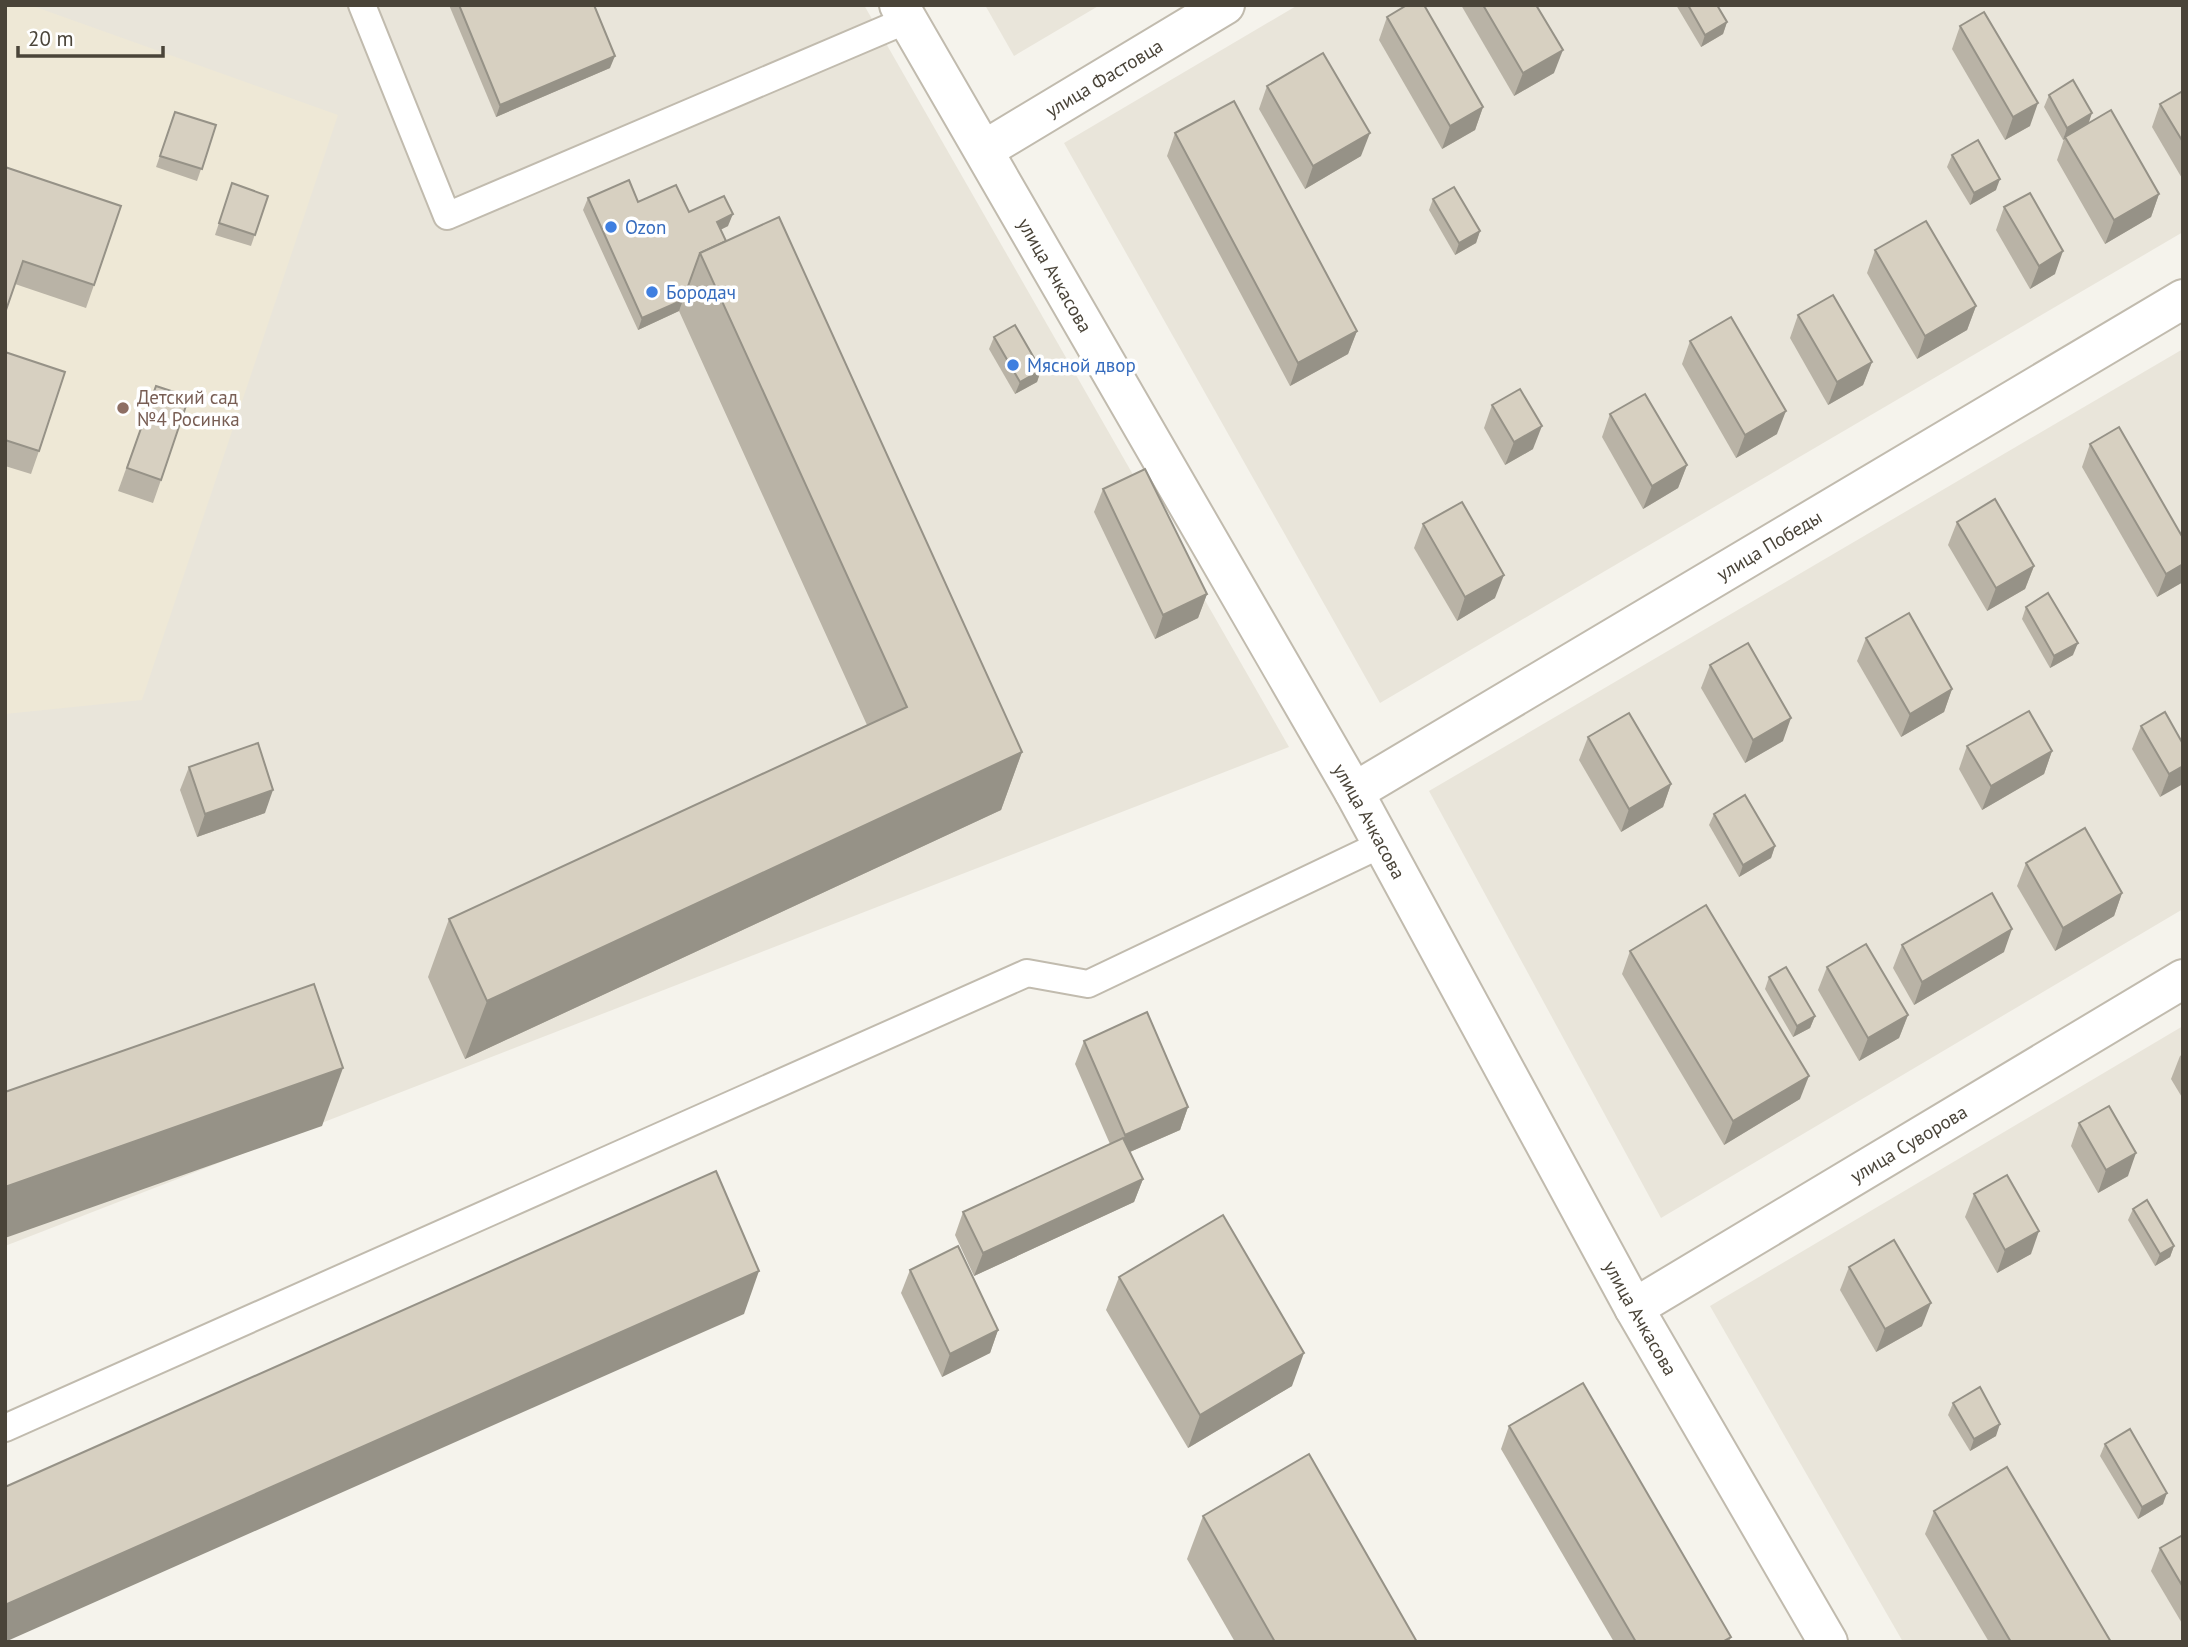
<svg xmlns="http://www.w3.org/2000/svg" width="2188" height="1647" font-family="'PT Sans',sans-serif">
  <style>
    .residential { fill: #e9e5da }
    .education { fill: #eee8d6 }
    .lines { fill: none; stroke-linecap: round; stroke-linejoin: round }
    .service-casing { stroke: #c1bbae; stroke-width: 30 }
    .minor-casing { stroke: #c1bbae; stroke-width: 42 }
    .tertiary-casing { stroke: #c1bbae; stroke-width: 42 }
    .service { stroke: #fff; stroke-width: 26 }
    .minor { stroke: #fff; stroke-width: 38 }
    .tertiary { stroke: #fff; stroke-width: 38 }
    .wall { fill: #b9b3a6 }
    .shaded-wall { fill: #969287 }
    .building { fill: #d7d0c1; stroke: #969287; stroke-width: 2 }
    .shop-dot { fill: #3f7fe0; stroke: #fff; stroke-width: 2.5 }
    .education-dot { fill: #8d6e63; stroke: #fff; stroke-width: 2.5 }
    .labels { text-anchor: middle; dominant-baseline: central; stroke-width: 7; stroke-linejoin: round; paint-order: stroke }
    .street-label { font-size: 19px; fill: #4a4439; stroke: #fff }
    .shop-label { font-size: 19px; fill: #366cbe; stroke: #fff; text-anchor: start }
    .education-label { font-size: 19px; fill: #785e54; stroke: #fff; text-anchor: start }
  </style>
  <rect width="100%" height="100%" fill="#f5f3ec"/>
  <!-- residential -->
  <g class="residential">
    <path d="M5,5h859l425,742 -1284,499z"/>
    <path d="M985,5h115l-86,51z"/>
    <path d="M1298,5h885v227l-803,471 -316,-560z"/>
    <path d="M2183,349v560l-522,309 -232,-427z"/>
    <path d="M2183,1026v616h-280l-193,-336z"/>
  </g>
  <!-- education -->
  <path class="education" d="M5,5h25l308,110 -196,585 -137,14z"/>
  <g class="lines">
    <!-- service casing -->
    <g class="service-casing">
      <g id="service">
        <path d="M362,5l85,211 460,-196"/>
        <path d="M5,1428l1022,-455 61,11 294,-140"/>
      </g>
    </g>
    <!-- minor casing -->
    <g class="minor-casing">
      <g id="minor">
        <path id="s1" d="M984,150l241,-145"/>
        <path id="s2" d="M1354,792l829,-493"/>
        <path id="s3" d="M1634,1308l549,-329"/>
      </g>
    </g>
    <!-- tertiary casing -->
    <g class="tertiary-casing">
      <g id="tertiary">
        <path id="s4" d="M899,5l455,787 280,516 194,334"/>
      </g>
    </g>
    <!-- service -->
    <use href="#service" class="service"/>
    <!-- minor -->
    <use href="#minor" class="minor"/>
    <!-- tertiary -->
    <use href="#tertiary" class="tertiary"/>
  </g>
  <!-- wall -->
  <g class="wall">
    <path d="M449,5h145l16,63 -114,49z"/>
    <path d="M1461,5h75l18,68 -40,23z"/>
    <path d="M1676,5h41l10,17 -4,12 -22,13z"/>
    <path d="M1387,17l96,90 -8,23 -33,19 -63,-109z"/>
    <path d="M1960,26l70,100 -25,14 -53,-91z"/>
    <path d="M1267,86l94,70 -56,33 -46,-80z"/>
    <path d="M2183,91v89l-31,-53 8,-23z"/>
    <path d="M2049,95l39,28 71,71 -8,23 -46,27 -48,-84 7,-21 -1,1 -19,-33z"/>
    <path d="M175,112l41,13 -19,56 -41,-14z"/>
    <path d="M1175,133l182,198 -9,23 -58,32 -123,-230z"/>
    <path d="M1952,155l44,35 -26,15 -23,-38z"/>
    <path d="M5,167l89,118 -8,23 -71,-24z"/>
    <path d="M232,183l36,13 -17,50 -36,-11z"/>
    <path d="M588,198l50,4 51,10 39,14 -8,4 6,11 296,511 -21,58 -536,249 -37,-82 21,-58 418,-194 -188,-414 -41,19 -55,-120z"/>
    <path d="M1433,199l47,32 -4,12 -21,12 -26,-45z"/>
    <path d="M2004,207l51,67 -25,15 -34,-59z"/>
    <path d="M1875,250l101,56 -9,24 -50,29 -50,-86z"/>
    <path d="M1798,315l74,47 -9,23 -35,20 -38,-67z"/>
    <path d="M994,337l47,33 -4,12 -22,12 -26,-45z"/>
    <path d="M1690,341l87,93 -41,24 -54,-94z"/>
    <path d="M5,352l34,99 -8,23 -26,-8z"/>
    <path d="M156,386l5,94 -8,23 -35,-12z"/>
    <path d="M1492,405l41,44 -28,16 -21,-37z"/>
    <path d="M1610,414l77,51 -9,23 -35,21 -41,-72z"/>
    <path d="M2090,444l93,94v44l-26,15 -75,-130z"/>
    <path d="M1103,489l104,105 -9,24 -43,21 -61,-127z"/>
    <path d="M1957,522l77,44 -9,23 -38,22 -39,-66z"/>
    <path d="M1423,524l72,74 -38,23 -43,-73z"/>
    <path d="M2026,607l47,48 -23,13 -28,-49z"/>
    <path d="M1866,638l86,51 -8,23 -43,25 -44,-76z"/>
    <path d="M1710,665l73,76 -38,22 -44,-75z"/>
    <path d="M2141,726l42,18 -23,53 -28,-48z"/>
    <path d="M1588,737l83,47 -8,23 -42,25 -42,-72z"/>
    <path d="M1967,746l85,5 -8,23 -62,36 -23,-41z"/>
    <path d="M189,767l76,46 -68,24 -17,-47z"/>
    <path d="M1714,814l61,32 -4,12 -32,19 -30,-52z"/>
    <path d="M2026,863l96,30 -8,23 -59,35 -38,-65z"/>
    <path d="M1902,945l102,7 -90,53 -21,-37z"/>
    <path d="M1630,951l170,148 -76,46 -102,-171z"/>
    <path d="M1827,967l81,48 -9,23 -40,23 -41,-71z"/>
    <path d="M1769,977l46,39 -5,12 -17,9 -28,-48z"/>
    <path d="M1084,1041l104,66 -8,23 -50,22 13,27 -9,23 -160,74 -19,-41 8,-23 147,-68 -35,-80z"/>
    <path d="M2183,1054v45l-12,-20 9,-23z"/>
    <path d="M2079,1123l49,53 -30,17 -27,-47z"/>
    <path d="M1974,1194l57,60 -34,19 -32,-56z"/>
    <path d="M2133,1209l41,37 -4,11 -15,9 -27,-46z"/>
    <path d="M1849,1267l73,59 -46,26 -36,-62z"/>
    <path d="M910,1270l88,60 -8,23 -48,24 -41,-84z"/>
    <path d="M1119,1277l173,109 -104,62 -82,-138z"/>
    <path d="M1953,1403l43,33 -26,15 -22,-36z"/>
    <path d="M1509,1426l222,211 -2,5h-115l-113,-193z"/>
    <path d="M2105,1444l58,60 -25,15 -38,-63z"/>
    <path d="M1934,1511l177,131h-122l-64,-108z"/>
    <path d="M1203,1516l214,126h-182l-48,-83z"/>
    <path d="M2183,1535v90l-32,-54 9,-23z"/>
  </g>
  <!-- shaded-wall -->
  <g class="shaded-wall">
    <path d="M1727,22l-4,12 -22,13 4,-12z"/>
    <path d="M1563,50l-9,23 -40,23 9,-23z"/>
    <path d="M615,56l-5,12 -114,49 4,-12z"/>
    <path d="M2038,103l-8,23 -25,14 8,-23z"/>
    <path d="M1483,107l-8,23 -33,19 8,-23z"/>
    <path d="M2092,113l-4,12 -25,15 4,-12z"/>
    <path d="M1370,133l-9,23 -56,33 8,-23z"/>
    <path d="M2000,179l-4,11 -26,15 4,-12z"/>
    <path d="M2159,194l-8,23 -46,27 9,-24z"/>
    <path d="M733,214l-5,12 -16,8 5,-12z"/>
    <path d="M1480,231l-4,12 -21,12 4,-12z"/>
    <path d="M2063,251l-8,23 -25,15 9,-23z"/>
    <path d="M683,300l-4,11 -41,19 4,-12z"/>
    <path d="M1976,306l-9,24 -50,29 8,-23z"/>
    <path d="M1357,331l-9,23 -58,32 8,-23z"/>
    <path d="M1872,362l-9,23 -35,20 9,-23z"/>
    <path d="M1041,370l-4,12 -22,12 5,-12z"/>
    <path d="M1786,411l-9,23 -41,24 9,-23z"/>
    <path d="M1542,426l-9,23 -28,16 9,-23z"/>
    <path d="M1687,465l-9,23 -35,21 9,-23z"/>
    <path d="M2183,564v18l-26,15 9,-23z"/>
    <path d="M2034,566l-9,23 -38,22 9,-23z"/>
    <path d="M1504,575l-9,23 -38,23 8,-24z"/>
    <path d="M1207,594l-9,24 -43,21 8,-24z"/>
    <path d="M2078,643l-5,12 -23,13 4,-12z"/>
    <path d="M1952,689l-8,23 -43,25 9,-23z"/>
    <path d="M1791,718l-8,23 -38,22 8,-23z"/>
    <path d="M2052,751l-8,23 -62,36 9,-24z"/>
    <path d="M1022,752l-21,58 -536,249 22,-58z"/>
    <path d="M2183,766v18l-23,13 9,-23z"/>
    <path d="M1671,784l-8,23 -42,25 8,-23z"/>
    <path d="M273,790l-8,23 -68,24 8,-23z"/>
    <path d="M1775,846l-4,12 -32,19 4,-12z"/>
    <path d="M2122,893l-8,23 -59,35 8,-23z"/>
    <path d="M2012,929l-8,23 -90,53 8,-23z"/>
    <path d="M1908,1015l-9,23 -40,23 9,-23z"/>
    <path d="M1815,1016l-5,12 -17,9 4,-11z"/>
    <path d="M343,1068l-21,58 -317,112v-51z"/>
    <path d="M1809,1076l-9,23 -76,46 9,-24z"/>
    <path d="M1188,1107l-8,23 -64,28 9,-23z"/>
    <path d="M2136,1153l-8,23 -30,17 8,-23z"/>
    <path d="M1143,1179l-9,23 -160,74 9,-23z"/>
    <path d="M2039,1231l-8,23 -34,19 8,-23z"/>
    <path d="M2174,1246l-4,11 -15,9 5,-12z"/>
    <path d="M759,1271l-15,43 -739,328v-37z"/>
    <path d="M1931,1303l-9,23 -46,26 9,-23z"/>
    <path d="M998,1330l-8,23 -48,24 8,-23z"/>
    <path d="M1304,1353l-12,33 -104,62 12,-33z"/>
    <path d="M2000,1424l-4,12 -26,15 4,-12z"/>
    <path d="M2167,1493l-4,11 -25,15 4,-12z"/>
  </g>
  <!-- building -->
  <g class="building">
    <path d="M459,5h135l21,51 -115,49z"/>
    <path d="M1407,5h17l59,102 -33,19 -63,-109z"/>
    <path d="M1483,5h53l27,45 -40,23z"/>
    <path d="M1688,5h29l10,17 -22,13z"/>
    <path d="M1984,12l54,91 -25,14 -53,-91z"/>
    <path d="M1323,53l47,80 -57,33 -46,-80z"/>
    <path d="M2073,80l19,33 -25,15 -18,-33z"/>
    <path d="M2183,91v51l-23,-38z"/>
    <path d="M1234,101l123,230 -59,32 -123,-230z"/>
    <path d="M2111,110l48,84 -45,26 -49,-83z"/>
    <path d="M175,112l41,13 -14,44 -42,-13z"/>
    <path d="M1978,140l22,39 -26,14 -22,-38z"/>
    <path d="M5,167l116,39 -27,79 -71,-24 -18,52z"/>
    <path d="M629,180l9,22 38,-17 13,27 35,-16 9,18 -16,8 9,19 -26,12 -17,47 -41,18 -54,-120z"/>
    <path d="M232,183l36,13 -13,39 -36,-12z"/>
    <path d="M1454,187l26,44 -21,12 -26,-44z"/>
    <path d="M2030,193l33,58 -24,15 -35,-59z"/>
    <path d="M779,217l243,535 -535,249 -38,-82 458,-212 -207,-454z"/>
    <path d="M1926,221l50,85 -51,30 -50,-86z"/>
    <path d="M1833,295l39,67 -35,20 -39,-67z"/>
    <path d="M1731,317l55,94 -41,24 -55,-94z"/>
    <path d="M1015,325l26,45 -21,12 -26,-45z"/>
    <path d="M5,352l60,20 -26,79 -34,-11z"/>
    <path d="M156,386l33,11 -28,83 -34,-12z"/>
    <path d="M1520,389l22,37 -28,16 -22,-37z"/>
    <path d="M1645,394l42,71 -35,21 -42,-72z"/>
    <path d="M2119,427l64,111v26l-17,10 -76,-130z"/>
    <path d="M1145,469l62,125 -44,21 -60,-126z"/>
    <path d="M1995,499l39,67 -38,22 -39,-66z"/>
    <path d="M1462,502l42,73 -39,22 -42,-73z"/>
    <path d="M2048,593l30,50 -24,13 -28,-49z"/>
    <path d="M1909,613l43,76 -42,25 -44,-76z"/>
    <path d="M1748,643l43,75 -38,22 -43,-75z"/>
    <path d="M2029,711l23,40 -61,35 -24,-40z"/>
    <path d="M2165,712l18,32v22l-14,8 -28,-48z"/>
    <path d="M1629,713l42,71 -42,25 -41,-72z"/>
    <path d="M258,743l15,47 -68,24 -16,-47z"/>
    <path d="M1745,795l30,51 -32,19 -29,-51z"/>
    <path d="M2085,828l37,65 -59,35 -37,-65z"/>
    <path d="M1992,893l20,36 -90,53 -20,-37z"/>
    <path d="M1706,905l103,171 -76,45 -103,-170z"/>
    <path d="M1866,944l42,71 -40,23 -41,-71z"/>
    <path d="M1786,967l29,49 -18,10 -28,-49z"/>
    <path d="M314,984l29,84 -338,119v-95z"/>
    <path d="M1147,1012l41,95 -63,28 -41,-94z"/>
    <path d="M2109,1106l27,47 -30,17 -27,-47z"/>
    <path d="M1123,1138l20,41 -160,74 -20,-41z"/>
    <path d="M716,1171l43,100 -754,334v-118z"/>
    <path d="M2007,1175l32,56 -34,19 -31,-56z"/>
    <path d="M2147,1200l27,46 -14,8 -27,-45z"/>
    <path d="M1223,1215l81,138 -104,62 -81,-138z"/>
    <path d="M1894,1240l37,63 -46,26 -36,-62z"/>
    <path d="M958,1246l40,84 -48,24 -40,-84z"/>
    <path d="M1583,1383l148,254 -9,5h-86l-127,-216z"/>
    <path d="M1980,1387l20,37 -26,15 -21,-36z"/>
    <path d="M2130,1429l37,64 -25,14 -37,-63z"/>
    <path d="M1309,1454l108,188h-142l-72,-126z"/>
    <path d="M2007,1467l104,175h-100l-77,-131z"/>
    <path d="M2183,1535v52l-23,-39z"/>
  </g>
  <!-- markers -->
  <g class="shop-dot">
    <circle cx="611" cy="227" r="7"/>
    <circle cx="652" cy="292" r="7"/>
    <circle cx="1013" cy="365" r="7"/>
  </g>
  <circle class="education-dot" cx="123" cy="408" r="7"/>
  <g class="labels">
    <!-- street labels -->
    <g class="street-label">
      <text stroke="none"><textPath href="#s1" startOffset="140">улица Фастовца</textPath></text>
      <text stroke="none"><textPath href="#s4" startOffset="312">улица Ачкасова</textPath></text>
      <text stroke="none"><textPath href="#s2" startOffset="483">улица Победы</textPath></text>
      <text stroke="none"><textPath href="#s4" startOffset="942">улица Ачкасова</textPath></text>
      <text stroke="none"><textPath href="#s3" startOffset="320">улица Суворова</textPath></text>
      <text stroke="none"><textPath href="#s4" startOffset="1508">улица Ачкасова</textPath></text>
    </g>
    <!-- shop labels -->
    <g class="shop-label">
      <text x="625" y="227">Ozon</text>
      <text x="666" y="292">Бородач</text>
      <text x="1027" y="365">Мясной двор</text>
    </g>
    <!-- education labels -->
    <g class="education-label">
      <text x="137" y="397">Детский сад<tspan x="137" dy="22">№4 Росинка</tspan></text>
    </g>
  </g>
  <!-- border -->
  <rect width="2188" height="1647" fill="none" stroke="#4a4439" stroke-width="14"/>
  <!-- scale -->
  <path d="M18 46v10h145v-10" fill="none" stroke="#4a4439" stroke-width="3.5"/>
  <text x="28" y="46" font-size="21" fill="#4a4439" stroke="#ffffff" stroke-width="5" paint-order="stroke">20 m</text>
</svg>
